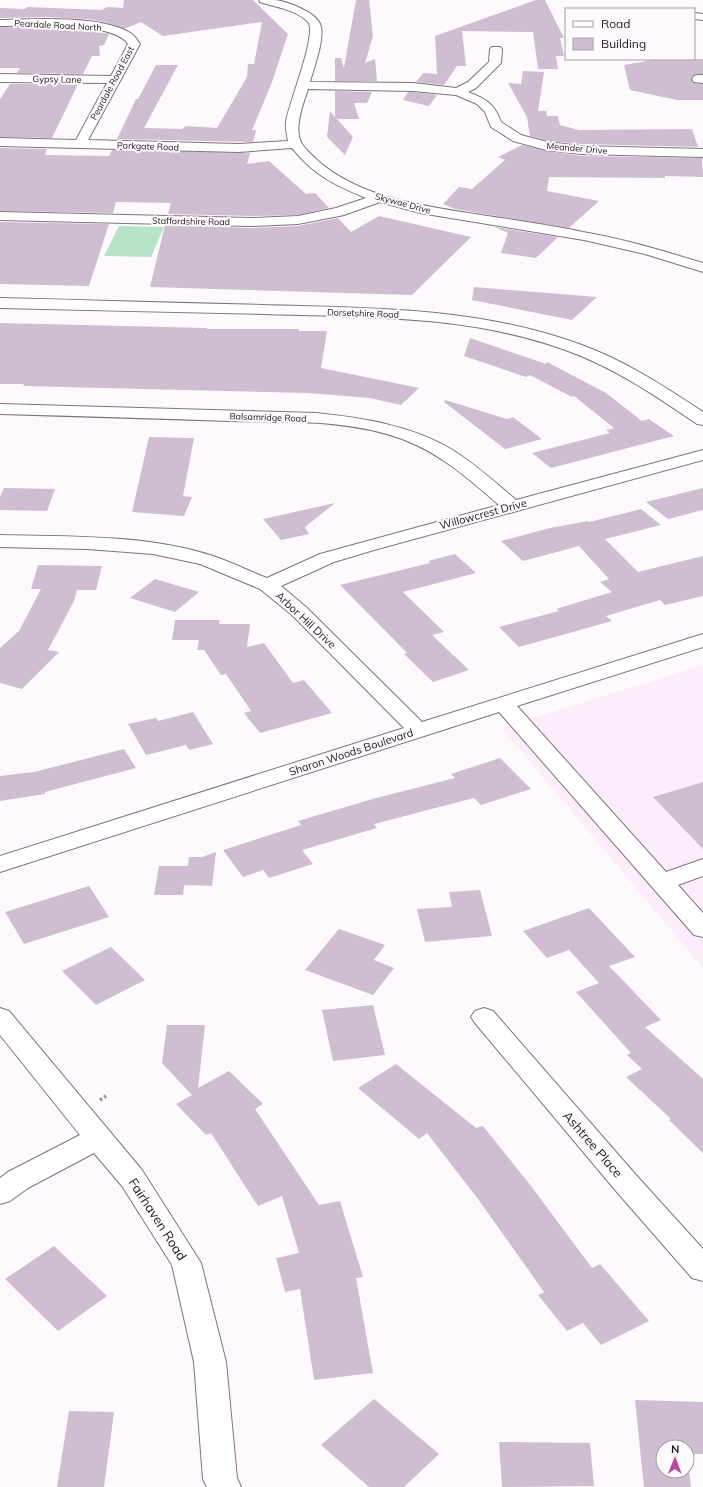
<svg xmlns="http://www.w3.org/2000/svg" width="703" height="1487" font-family="Mulish,sans-serif">
  <style>
    .built { fill: #fcedfb }
    .green { fill: #b7e3c8 }
    .building { fill: #cfbed1; fill-rule: evenodd }
    .lines { fill: none; stroke-linecap: round; stroke-linejoin: round }
    .minor-casing { stroke: #827180; stroke-width: 2 }
    .path { stroke: #969095; stroke-width: 3.5; stroke-dasharray: 2.5 2.5; stroke-linecap: butt }
    .minor { fill: #fff; fill-rule: evenodd }
    .labels { text-anchor: middle; dominant-baseline: central; stroke-width: 4; stroke-linejoin: round; paint-order: stroke }
    .far-street-label { font-size: 9px; fill: #201920; stroke: #fdf9fc }
    .street-label { font-size: 11px; fill: #201920; stroke: #fdf9fc }
    .near-street-label { font-size: 13px; fill: #201920; stroke: #fdf9fc }
  </style>
  <rect width="100%" height="100%" fill="#fdf9fc"/>
  <!-- built -->
  <path class="built" d="M703,665v303l-201,-240z"/>
  <!-- green -->
  <path class="green" d="M119,226l45,1 -13,30 -47,-1z"/>
  <!-- building -->
  <g class="building">
    <path d="M124,0h129l35,34 -16,48 -20,48h4l-3,12 -136,-3 19,-40h2l18,-34h22l-34,63 38,1 4,-3 31,2 30,-51 1,-13h6l8,-42 -99,14 -22,-14 -17,7 -19,-7 -18,-3 -38,-2 -49,1v-10l25,1 2,-2 75,3 5,-3 16,1z"/>
    <path d="M356,0h13l4,36 -8,27 10,-4 2,22h-42v-23h6l3,10z"/>
    <path d="M536,0h9l19,38h-4l4,18h-8l2,13h-20l-5,-37 -71,-1 4,35h-9l-13,19 -28,-3 7,-9 14,1 -2,-38z"/>
    <path d="M0,27l69,1 19,2 21,4 -5,11 -5,1 1,10h-8l-9,18 -66,-1 3,-5h-20z"/>
    <path d="M658,59h45v15l-9,1 -3,3 3,5 9,1v16h-26l-47,-10 -6,-25z"/>
    <path d="M523,71l21,1 -6,39h8l1,5h11l2,9 19,5 113,-1 6,18 -117,-3 -34,-3 -17,-5 -3,-19 -19,-34 13,1z"/>
    <path d="M10,84h68l-26,54 -52,-1v-38z"/>
    <path d="M335,91l37,1 -5,11h-13l5,16h-22l16,18 -8,18 -18,-18 3,-26 5,6z"/>
    <path d="M408,92h5l24,3 -8,11 -26,-6z"/>
    <path d="M522,145l24,6 35,5 121,2 1,19 -38,-1v2l-116,-1 -2,14 52,10 -30,27 -114,-19 -12,-5 16,-17 13,2 33,-29 -7,-3z"/>
    <path d="M0,148l47,1 -2,6 64,1 3,-6 138,3 -3,11 22,-3 37,33 9,-1 14,15 -31,7 -46,1 -84,-2 3,-11 -55,-1 -3,11 -113,-2z"/>
    <path d="M379,216l92,21 -59,58 -262,-8 15,-62 87,3 46,-2 40,-8 13,14z"/>
    <path d="M0,222l109,2 -20,62 -89,-2z"/>
    <path d="M494,227l64,10 -22,21 -35,-5 7,-20z"/>
    <path d="M474,287l123,10 -25,23 -100,-20z"/>
    <path d="M0,323l207,5v1h92v2h28l-6,37 98,20 -18,17 -31,-7 -62,-5 -285,-7 1,-2h-24z"/>
    <path d="M470,338l76,26 1,-2 59,31 36,28 7,-2 25,17 -123,32 -19,-15 78,-20 -4,-3 8,-2 -40,-32 -2,1 -42,-22 -4,2 -62,-21z"/>
    <path d="M445,400l62,19 6,-2 29,22 -37,10 -61,-47z"/>
    <path d="M149,437l45,1 -11,58 9,1 -8,19 -52,-4z"/>
    <path d="M4,488l51,1 -8,22 -47,-1v-13z"/>
    <path d="M703,488v22l-35,9 -22,-17z"/>
    <path d="M335,503l-30,24 4,7 -28,6 -18,-21z"/>
    <path d="M641,509l20,16 -56,14 33,33 65,-16v40l-38,9 -5,-5 -54,16 6,5 -93,26 -20,-20 60,-16 -3,-2 56,-17 -12,-10 9,-3 -30,-33 -56,15 -22,-20 49,-13 38,-7 1,1z"/>
    <path d="M455,554l21,19 -73,19 41,40 -12,3 37,35 -36,12 -29,-28 3,-1 -67,-68 90,-22 -2,-2z"/>
    <path d="M38,565l64,1 -6,24h-19l-3,11 -26,49 11,2 -37,37 -22,-6v-35l19,-17 22,-42h-10z"/>
    <path d="M155,579l44,13 -24,20 -45,-14z"/>
    <path d="M175,620h45l-1,4h31l-3,23 17,-4 29,40 11,-3 28,33 -72,20 -16,-20 7,-2 -25,-37 -5,1 -17,-25h-7l2,-10h-27z"/>
    <path d="M193,712l20,32 -24,6 -3,-5 -40,10 -18,-31 28,-6 2,3z"/>
    <path d="M124,749l12,19 -91,24v2l-45,7v-25l34,-4z"/>
    <path d="M500,758l31,31 -50,16 -7,-7 -100,26 3,4 -75,22 11,14 -44,14 -6,-8 -20,7 -20,-27 78,-25 -3,-4 78,-23 79,-20 -4,-4z"/>
    <path d="M703,782v67l-50,-52z"/>
    <path d="M216,852l-4,34 -28,-1 -1,10h-29l5,-29h29l1,-9h13z"/>
    <path d="M89,886l20,31 -85,27 -19,-32z"/>
    <path d="M480,890l12,46 -67,6 -8,-33 35,-2 -3,-15z"/>
    <path d="M589,908l46,49 -26,9 52,54 -16,7 58,52v74l-34,-33 2,-1 -45,-42 16,-8 -15,-14 4,-2 -55,-61 23,-9 -30,-33 -22,8 -24,-27z"/>
    <path d="M339,929l46,16 -11,15 20,8 -21,27 -68,-25z"/>
    <path d="M111,947l34,33 -49,25 -34,-34z"/>
    <path d="M373,1005l12,50 -52,6 -11,-51z"/>
    <path d="M167,1025h38l-7,63 31,-17 34,33 -8,5 64,96 21,-4 23,76 -7,1 17,95 -59,7 -14,-91 -15,3 -9,-34 23,-5 -17,-57 -24,10 -47,-73 -5,2 -30,-31 16,-9 -30,-32z"/>
    <path d="M396,1064l80,64 7,-2 48,60 61,82 8,-4 49,57 -48,24 -18,-22 -16,8 -29,-36 6,-3 -66,-93 -51,-66 -8,6 -61,-51z"/>
    <path d="M54,1246l53,50 -49,35 -53,-52z"/>
    <path d="M374,1399l65,55 -35,33h-35l-48,-42z"/>
    <path d="M635,1400l68,2v52h-16l4,33h-47zM663,1447h24v24h-24z"/>
    <path d="M69,1411l45,1 -10,75h-47z"/>
    <path d="M499,1442l91,1 4,43 -92,1z"/>
  </g>
  <g class="lines">
    <!-- minor casing -->
    <g class="minor-casing">
      <g id="minor">
        <path d="M259,0c5,0 10,0 15,0 13,1 45,13 47,27 3,14 -7,40 -11,55l103,1 43,5 12,-6 21,-20 1,-13 2,-2h8l2,2 -1,14 -25,25 -8,4c18,7 26,11 33,30l20,13 26,7 34,4 122,3v8l-122,-3 -35,-4 -33,-9 -22,-14 -6,-15 -8,-8 -21,-9 -43,-4 -105,-2c-5,15 -15,41 -6,55 4,6 10,11 15,16 44,39 108,46 164,55 34,5 68,10 102,17 41,7 80,19 120,31v9l-58,-18 -61,-14 -164,-27 -40,-11 -36,13 -46,9 -46,2 -252,-6v-8l252,6 46,-2 38,-8 30,-10c-32,-13 -52,-23 -74,-50l-53,4 -239,-6v-8l76,2 31,-57 -107,-1v-8l111,2 17,-32c-14,-23 -101,-18 -128,-18v-6c34,-1 104,-5 132,14 4,3 5,7 8,10l-52,96 151,4 49,-3c-1,-6 -3,-13 -2,-19 2,-17 32,-89 22,-100 -11,-12 -33,-15 -48,-20z"/>
        <path d="M694,13l9,1v6l-9,-1z"/>
        <path d="M698,75h5v8l-9,-1 -2,-3 2,-3z"/>
        <path d="M0,298c87,2 175,5 262,7 106,3 216,2 317,39 45,16 85,42 124,68v13l-6,-1c-41,-28 -82,-56 -129,-73 -96,-36 -203,-34 -304,-37 -88,-2 -176,-4 -264,-6z"/>
        <path d="M0,404l316,9c47,5 94,12 135,36 23,14 44,33 65,51l187,-50v10l-329,90 -40,12 -53,24 25,21 116,115 281,-88v13l-186,59 149,166 37,-13v17l-25,9 25,28v24l-9,-2 -195,-223 -499,160v-16l404,-128 -112,-113 -32,-26 -60,-25 -47,-10 -66,-5 -87,-2v-12c70,2 145,-1 213,21 18,6 36,15 54,22l53,-24 179,-49c-30,-26 -59,-52 -97,-66 -54,-20 -115,-17 -172,-18 -76,-3 -153,-5 -230,-7z"/>
        <path d="M0,1008l9,3 133,159 59,93 25,99 11,116 4,9h-34l-4,-8 -9,-117 -22,-97 -50,-79 -28,-33 -66,35 -18,13 -10,3v-26l8,-6 72,-37 -80,-100z"/>
        <path d="M484,1008l9,3 143,164 67,74v32l-11,-3 -76,-87 -141,-168 -4,-6 4,-6z"/>
      </g>
    </g>
    <!-- path -->
    <path class="path" d="M100,1100l6,-4"/>
    <!-- minor -->
    <use href="#minor" class="minor"/>
  </g>
  <g class="labels">
    <!-- far-street labels -->
    <g class="far-street-label">
      <text transform="translate(58 25) rotate(3)">Peardale Road North</text>
      <text transform="translate(57 79) rotate(1)">Gypsy Lane</text>
      <text transform="translate(112 83) rotate(-62)">Peardale Road East</text>
      <text transform="translate(148 146) rotate(2)">Parkgate Road</text>
      <text transform="translate(577 148) rotate(5)">Meander Drive</text>
      <text transform="translate(403 203) rotate(15)">Skywae Drive</text>
      <text transform="translate(191 221) rotate(1)">Staffordshire Road</text>
      <text transform="translate(363 313) rotate(2)">Dorsetshire Road</text>
      <text transform="translate(268 417) rotate(2)">Balsamridge Road</text>
    </g>
    <!-- street labels -->
    <g class="street-label">
      <text transform="translate(483 514) rotate(-15)">Willowcrest Drive</text>
      <text transform="translate(306 620) rotate(43)">Arbor Hill Drive</text>
      <text transform="translate(351 752) rotate(-18)">Sharon Woods Boulevard</text>
    </g>
    <!-- near-street labels -->
    <g class="near-street-label">
      <text transform="translate(593 1144) rotate(49)">Ashtree Place</text>
      <text transform="translate(158 1219) rotate(57)">Fairhaven Road</text>
    </g>
  </g>
  <!-- legend -->
  <rect x="565" y="8" width="130" height="52" fill="#fdf9fc" stroke="#a59fa4"/>
  <rect x="573" y="21" width="20" height="6" fill="#ffffff" stroke="#a59fa4"/>
  <text x="601" y="28" font-size="12" fill="#201920">Road</text>
  <rect x="573" y="38" width="20" height="12" fill="#cfbed1" stroke="#a59fa4"/>
  <text x="601" y="48" font-size="12" fill="#201920">Building</text>
  <!-- north arrow -->
  <g transform="translate(675 1459) rotate(1)"><circle r="19" fill="#fdf9fc" stroke="#a59fa4"/>
  <path d="M0-3L7 15L0 10L-7 15Z" fill="#bd479e"/>
  <text y="-6" font-size="11" font-weight="bold" text-anchor="middle" fill="#201920">N</text>
  </g>
</svg>
